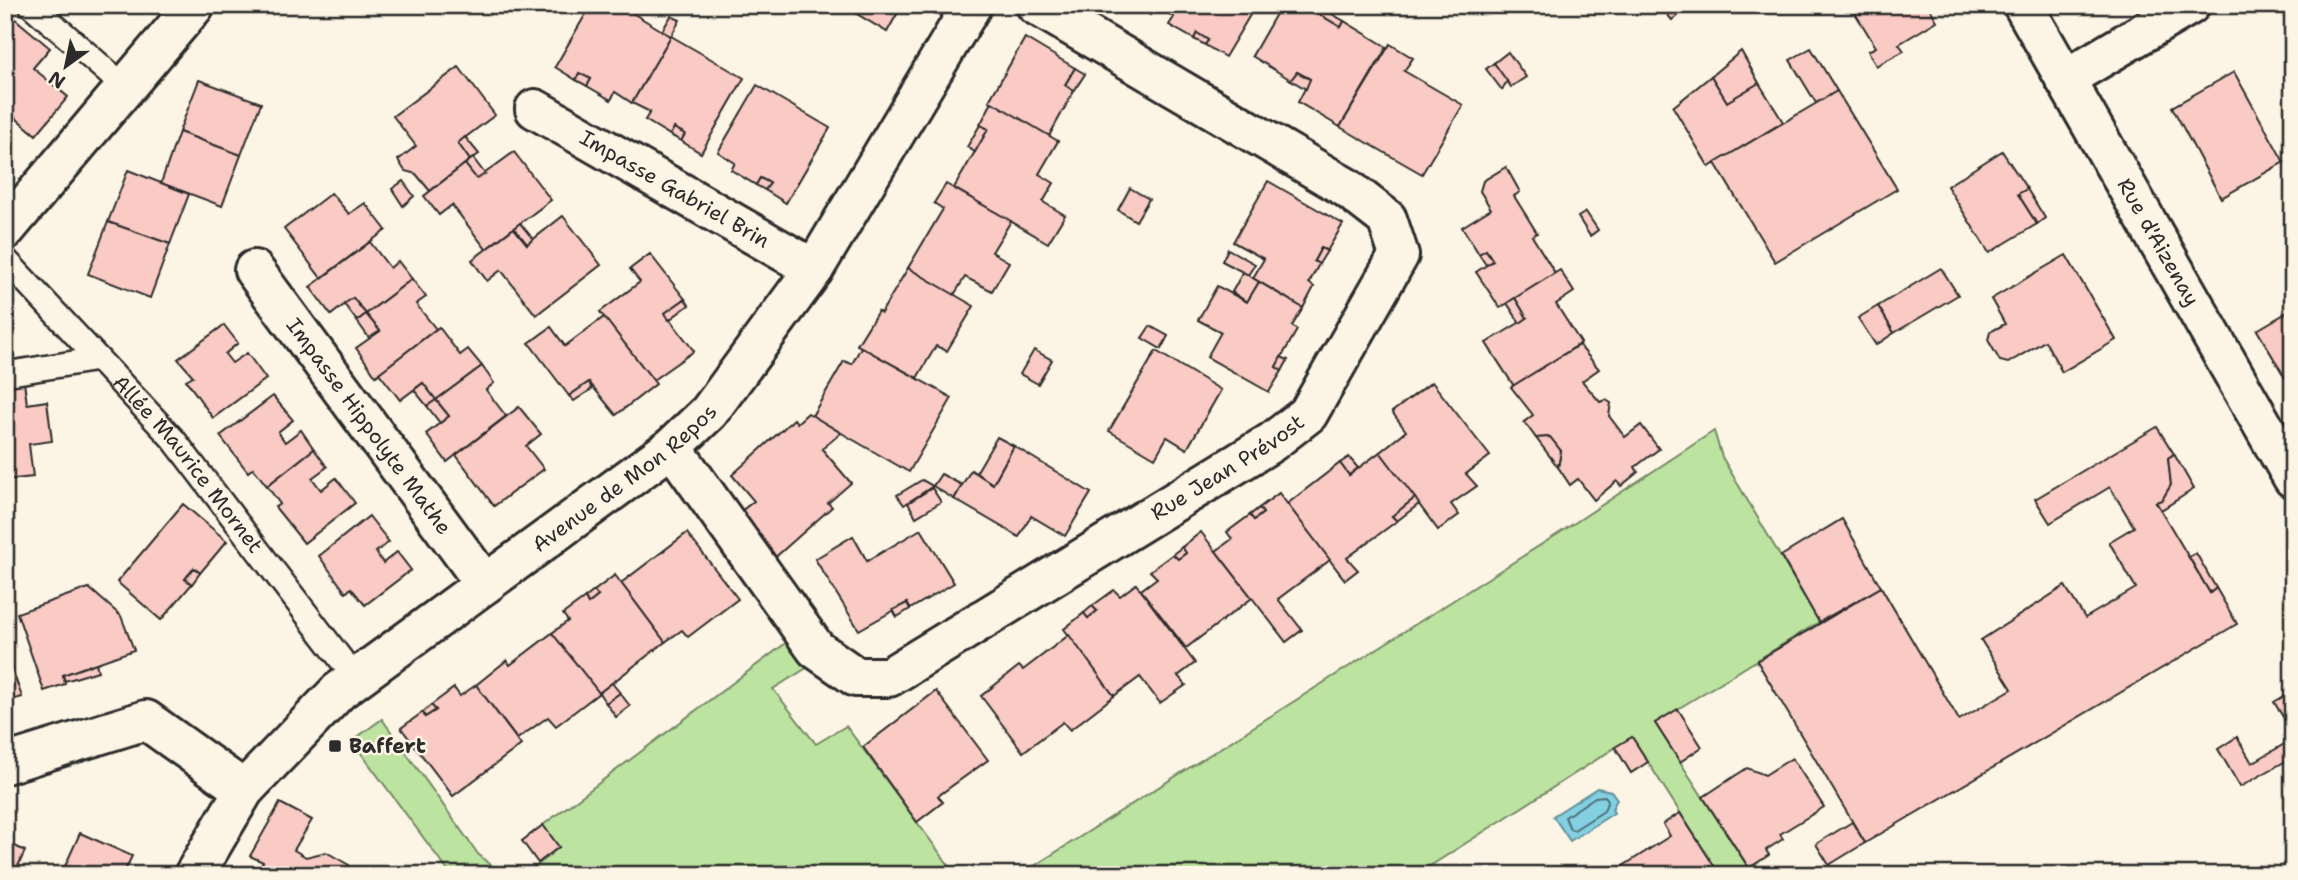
<svg xmlns="http://www.w3.org/2000/svg" width="2298" height="880" font-family="'Shantell Sans',sans-serif">
  <style>
    .green { fill: #bce4a0; stroke: #748866; stroke-width: 2 }
    .water { fill: #83d0e2; stroke: #608e99; stroke-width: 2 }
    .lines { fill: none; stroke-linecap: round; stroke-linejoin: round }
    .shore { stroke: #4e6d74; stroke-width: 2 }
    .building { fill: #facac4; stroke: #2b2b2b; stroke-width: 2 }
    .service-casing { stroke: #2b2b2b; stroke-width: 28 }
    .minor-casing { stroke: #2b2b2b; stroke-width: 44 }
    .secondary-casing { stroke: #2b2b2b; stroke-width: 44 }
    .service { stroke: #fcf5e5; stroke-width: 23 }
    .minor { stroke: #fcf5e5; stroke-width: 38 }
    .secondary { stroke: #fcf5e5; stroke-width: 38 }
    .poi-dot { fill: #2b2b2b; stroke: #fcf5e5; stroke-width: 2.5 }
    .labels { text-anchor: middle; dominant-baseline: central; stroke-width: 5; stroke-linejoin: round; paint-order: stroke }
    .street-label { font-size: 21px; fill: #2b2b2b; stroke: #fcf5e5 }
    .poi-label { font-size: 21px; font-weight: bold; fill: #2b2b2b; stroke: #fcf5e5; text-anchor: start }
  </style>
  <rect width="100%" height="100%" fill="#fcf5e5"/>
  <filter id="ink" filterUnits="userSpaceOnUse"><feTurbulence type="fractalNoise" baseFrequency=".0143" numOctaves="2"/><feDisplacementMap in="SourceGraphic" scale="14" xChannelSelector="R" yChannelSelector="G"/><feConvolveMatrix kernelMatrix="1 2 1 2 8 2 1 2 1" color-interpolation-filters="sRGB"/></filter>
  <g filter="url(#ink)">
    <!-- green -->
    <g class="green">
      <path d="M1714,431l8,26 97,165 -164,101 98,152h-33l-88,-138 -216,138h-396l541,-343z"/>
      <path d="M794,637l19,27 -40,25 43,55 30,-18 110,149h-430l33,-28 -16,-22z"/>
      <path d="M382,719l96,135 25,21h-52l-99,-134z"/>
    </g>
    <!-- water -->
    <path class="water" d="M1597,788l14,3 6,8 -5,10 2,4 -44,28 -17,-25z"/>
    <g class="lines">
      <!-- shore -->
      <path class="shore" d="M1605,796l3,4 -4,11 -30,19 -4,-1 -5,-12 30,-20z"/>
    </g>
    <!-- building -->
    <g class="building">
      <path d="M591,5h28l52,31 -39,67 -17,-11 -4,8 -24,-14 4,-7 -12,-6 -3,7 -21,-13z"/>
      <path d="M842,5h60l-15,27z"/>
      <path d="M1133,5h24l-7,10z"/>
      <path d="M1256,5l-31,52 -20,-12 3,-5 -11,-7 -3,6 -25,-14 5,-8 -18,-11z"/>
      <path d="M1281,5h35l-4,5 29,17 3,-6 43,26 -47,80 -42,-25 12,-23 -13,-7 -6,8 -39,-24z"/>
      <path d="M1316,5l28,16 -3,6 -29,-17z"/>
      <path d="M1659,5h31l-18,15z"/>
      <path d="M1850,5h78l9,16 -38,23 5,7 -28,15 -8,-15 8,-4z"/>
      <path d="M671,16l9,4 -9,16 -9,-5z"/>
      <path d="M13,17l37,31 -17,20 35,29 -32,38 -31,-26v-84z"/>
      <path d="M1197,33l11,7 -3,5 -11,-6z"/>
      <path d="M671,36l73,42 -43,75 -20,-12 4,-7 -11,-6 -4,7 -25,-15 5,-8 -18,-9z"/>
      <path d="M1025,38l50,30 -10,17 9,6 -25,45 -60,-35z"/>
      <path d="M1390,44l23,14 -9,13 59,34 -41,69 -82,-47z"/>
      <path d="M1811,48l26,43 -21,12 -26,-43z"/>
      <path d="M1741,51l18,32 -32,19 -16,-26z"/>
      <path d="M1508,52l18,25 -15,10 -17,-24z"/>
      <path d="M1494,63l13,18 -5,9 -16,-21z"/>
      <path d="M459,67l36,48 -37,28 12,17 -40,31 -14,-17 -11,-3 -7,-11 18,-14 -23,-30z"/>
      <path d="M1075,68l10,6 -11,17 -9,-6z"/>
      <path d="M1297,72l13,7 -4,10 -15,-9z"/>
      <path d="M2234,72l50,90 -63,36 -49,-91z"/>
      <path d="M579,73l12,6 -4,7 -11,-6z"/>
      <path d="M1711,76l16,26 32,-19 24,39 -74,45 -36,-60z"/>
      <path d="M199,80l62,23 -20,52 -62,-23z"/>
      <path d="M757,85l73,43 -44,75 -21,-13 5,-7 -10,-5 -4,7 -25,-15 4,-7 -17,-11z"/>
      <path d="M1837,91l60,98 -122,73 -60,-99z"/>
      <path d="M992,102l66,39 -19,33 15,9 -11,19 22,13 -17,28 -94,-55 34,-59 -8,-4z"/>
      <path d="M980,125l8,4 -13,23 -8,-5z"/>
      <path d="M674,128l11,6 -4,7 -11,-6z"/>
      <path d="M179,132l62,23 -19,51 -61,-23z"/>
      <path d="M465,137l14,17 -9,6 -12,-17z"/>
      <path d="M2002,151l25,38 -9,5 19,30 -48,29 -42,-67z"/>
      <path d="M514,152l37,48 -65,49 -34,-44 -13,10 -15,-19 41,-32 12,15z"/>
      <path d="M473,158l12,16 -8,5 -12,-15z"/>
      <path d="M1506,167l14,25 -6,4 23,37 -5,3 23,37 -55,35 -24,-36 17,-11 -7,-11 -7,4 -17,-27 29,-18 -11,-18 3,-10z"/>
      <path d="M128,170l61,24 -19,50 -62,-22z"/>
      <path d="M760,178l10,5 -5,7 -9,-5z"/>
      <path d="M403,181l11,15 -11,10 -11,-17z"/>
      <path d="M1268,181l75,43 -16,27 -6,-3 -7,13 5,3 -10,19 5,4 -11,21 -50,-30 11,-19 -31,-17z"/>
      <path d="M946,184l65,37 -19,31 17,10 -17,29 -27,-14 -11,18 -46,-27 35,-59 -9,-6z"/>
      <path d="M1130,188l19,11 -13,22 -18,-11z"/>
      <path d="M2027,189l18,29 -8,6 -19,-30z"/>
      <path d="M331,193l18,21 16,-11 21,27 -65,48 -37,-49z"/>
      <path d="M1586,212l12,18 -8,6 -12,-19z"/>
      <path d="M563,216l38,49 -65,50 -35,-45 -14,11 -15,-21 42,-32 13,16z"/>
      <path d="M108,222l62,22 -20,54 -62,-24z"/>
      <path d="M520,223l13,16 -6,5 -13,-16z"/>
      <path d="M370,242l20,26 8,-7 14,18 -46,35 -13,-16 -22,17 -21,-28z"/>
      <path d="M1321,248l6,3 -8,13 -5,-3z"/>
      <path d="M1228,249l27,15 -7,11 -26,-14z"/>
      <path d="M1486,250l7,11 -7,4 -7,-11z"/>
      <path d="M650,254l35,45 -20,14 29,38 -41,29 -53,-68 40,-30 -10,-13z"/>
      <path d="M2066,255l50,85 -54,32 -17,-31 -37,22 -8,-2 -12,-21 2,-8 15,-8 -14,-25z"/>
      <path d="M908,268l66,38 -27,45 -11,-5 -19,32 -60,-33 21,-34 3,2z"/>
      <path d="M1941,268l17,27 -64,38 -16,-27z"/>
      <path d="M1560,270l14,22 -18,12 25,39 -67,43 -28,-43 41,-25 -12,-20z"/>
      <path d="M1243,272l16,10 -12,20 -15,-10z"/>
      <path d="M412,279l14,18 -10,7 20,25 -60,47 -20,-28 24,-17 -14,-17z"/>
      <path d="M1259,282l44,26 -11,18 5,4 -21,37 6,4 -13,21 -62,-35 14,-25 -23,-12 19,-34 30,16z"/>
      <path d="M353,298l13,16 -9,7 -13,-17z"/>
      <path d="M1515,298l12,20 -7,5 -13,-20z"/>
      <path d="M685,299l4,6 -20,15 -4,-7z"/>
      <path d="M1878,306l16,27 -18,12 -18,-27z"/>
      <path d="M2293,309v82l-36,-61z"/>
      <path d="M366,314l14,17 -11,7 -12,-17z"/>
      <path d="M604,317l52,67 -40,31 -27,-33 -20,14 -40,-53 22,-16 14,19z"/>
      <path d="M224,325l14,18 -13,11 7,9 15,-10 19,26 -53,39 -27,-38 7,-4 -15,-17z"/>
      <path d="M1150,326l18,10 -7,13 -19,-11z"/>
      <path d="M439,327l21,28 8,-6 14,17 -46,34 -13,-17 -23,17 -21,-27z"/>
      <path d="M1579,345l20,24 -17,12 18,21 6,-2 5,3 -2,13 16,21 16,-12 18,24 -24,18 3,5 -17,14 -4,-5 -23,19 -16,-21 -8,6 -12,-18 3,-16 -11,-14 -14,1 -12,-16 9,-7 -22,-28z"/>
      <path d="M861,347l91,51 -43,74 -97,-56 32,-55 8,3z"/>
      <path d="M1034,350l18,10 -14,24 -18,-10z"/>
      <path d="M1156,351l65,39 -34,59 -20,-12 -12,21 -46,-27z"/>
      <path d="M1281,357l7,3 -6,11 -6,-4z"/>
      <path d="M482,366l12,17 -8,7 20,26 -59,46 -21,-28 23,-18 -13,-16z"/>
      <path d="M24,382l3,22 20,-3 5,40 -23,3 4,33 -28,3v-96z"/>
      <path d="M589,382l3,7 -18,12 -5,-5z"/>
      <path d="M1432,382l58,74 -24,18 11,12 -26,18 8,11 -21,15 -58,-78 26,-21 -14,-19z"/>
      <path d="M423,383l13,17 -9,6 -13,-16z"/>
      <path d="M273,396l20,24 -15,12 7,10 16,-12 13,19 -47,37 -14,-18 -5,4 -28,-36z"/>
      <path d="M436,400l13,16 -9,7 -13,-17z"/>
      <path d="M519,407l22,27 -15,12 18,23 -50,37 -38,-51z"/>
      <path d="M808,413l33,20 -19,16 29,34 -23,20 4,4 -61,54 -35,-46 18,-14 -22,-26 62,-56 3,4z"/>
      <path d="M2157,427l17,27 -6,4 3,27 -9,15 -6,2 54,91 6,-5 21,36 -372,219 -108,-182 124,-74 78,133 53,-31 -31,-49 84,-54 20,32 51,-30 -27,-46 25,-15 -24,-40 -60,36 -15,-24z"/>
      <path d="M997,437l17,9 -21,38 -17,-11z"/>
      <path d="M1550,437l11,14 -3,16 -22,-29z"/>
      <path d="M1014,446l77,47 -26,43 -34,-20 -12,21 -65,-38 17,-29 22,14z"/>
      <path d="M314,449l13,18 -15,11 9,12 15,-12 19,25 -51,40 -29,-36 5,-3 -13,-18z"/>
      <path d="M1380,452l35,46 -23,18 5,5 -50,37 11,12 -13,10 -58,-76 53,-41 9,12z"/>
      <path d="M2174,454l20,35 -33,21 -5,-8 6,-2 9,-15 -3,-27z"/>
      <path d="M1349,457l9,11 -9,7 -9,-12z"/>
      <path d="M941,474l21,11 -8,14 -21,-13z"/>
      <path d="M922,480l11,6 -29,19 -7,-10z"/>
      <path d="M932,488l9,14 -25,15 -8,-14z"/>
      <path d="M1279,493l51,67 -52,39 24,31 -16,12 -70,-91 16,-12 -5,-7 23,-17 4,5 9,-7 -4,-5z"/>
      <path d="M1415,498l4,6 -22,17 -5,-5z"/>
      <path d="M183,504l44,37 -27,32 -6,-5 -9,11 7,5 -31,36 -44,-38z"/>
      <path d="M1259,508l4,5 -9,7 -4,-5z"/>
      <path d="M369,516l20,26 -13,10 7,11 14,-11 14,18 -46,35 -14,-17 -5,5 -27,-37z"/>
      <path d="M1842,519l39,68 -62,35 -38,-66z"/>
      <path d="M921,529l33,54 -44,26 -3,-6 -48,27 -44,-71 38,-23 14,25z"/>
      <path d="M1201,532l51,66 -66,50 -45,-58 16,-12 -7,-7 23,-17 5,5 8,-6 -4,-6z"/>
      <path d="M687,533l51,66 -50,38 -6,-7 -17,12 -44,-59z"/>
      <path d="M1182,547l4,6 -8,6 -5,-5z"/>
      <path d="M2196,553l20,35 -6,5 -21,-36z"/>
      <path d="M194,568l6,5 -8,11 -7,-5z"/>
      <path d="M615,575l50,67 -66,51 -47,-60 16,-12 -5,-7 22,-16 3,6 10,-8 -4,-5z"/>
      <path d="M1136,584l59,79 -17,13 8,9 -26,18 -20,-26 -26,19 -50,-67 20,-16 4,5 9,-7 -5,-5 22,-16 6,6z"/>
      <path d="M89,588l32,28 13,34 -71,25 2,9 -21,7 -27,-78z"/>
      <path d="M594,591l4,5 -10,8 -3,-6z"/>
      <path d="M907,603l3,6 -13,8 -4,-7z"/>
      <path d="M1092,606l5,5 -9,7 -4,-5z"/>
      <path d="M552,633l47,60 -43,33 -8,-9 -31,22 -41,-54 31,-25 3,5z"/>
      <path d="M1069,635l45,61 -44,34 -7,-8 -40,30 -42,-56 38,-30 4,4z"/>
      <path d="M5,649l17,48 -17,5z"/>
      <path d="M96,663l2,8 -33,10 -2,-6z"/>
      <path d="M612,683l8,10 -14,10 -7,-10z"/>
      <path d="M476,685l45,60 -68,51 -52,-68 22,-16 2,5 11,-7 -5,-5 23,-17 6,8z"/>
      <path d="M936,691l52,69 -50,36 5,6 -26,20 -54,-75z"/>
      <path d="M2293,691v38l-2,1 -17,-28z"/>
      <path d="M620,693l10,13 -14,11 -10,-14z"/>
      <path d="M431,705l5,5 -11,7 -2,-5z"/>
      <path d="M1678,709l24,38 -22,15 -25,-39z"/>
      <path d="M1632,737l16,25 -17,11 -16,-26z"/>
      <path d="M2237,737l15,26 41,-24v18l-53,30 -22,-38z"/>
      <path d="M1792,758l32,49 -44,27 3,5 -17,11 3,5 -20,13 -46,-71 44,-29 18,7z"/>
      <path d="M280,803l32,17 -18,30 12,7 20,-5 23,13 1,10h-93l6,-13 -13,-6z"/>
      <path d="M1680,813l38,59 -4,3h-105l61,-39 -7,-12z"/>
      <path d="M5,821l7,3 -7,13z"/>
      <path d="M1852,822l13,21 -36,22 -13,-21z"/>
      <path d="M543,825l16,22 -21,16 -16,-22z"/>
      <path d="M80,833l52,23 -9,19h-62z"/>
      <path d="M5,841l20,10 -11,24h-9z"/>
    </g>
    <g class="lines">
      <!-- service casing -->
      <g class="service-casing">
        <g id="service">
          <path d="M31,5l96,84"/>
          <path id="s1" d="M5,259l169,181 182,239"/>
          <path d="M5,374l93,-15"/>
        </g>
      </g>
      <!-- minor casing -->
      <g class="minor-casing">
        <g id="minor">
          <path d="M2065,79l125,-74"/>
          <path id="s2" d="M535,109l279,160"/>
          <path d="M5,230l190,-225"/>
          <path id="s3" d="M254,270l231,314"/>
          <path id="s4" d="M672,447l144,202 40,28h33l383,-235 36,-28 91,-159 -12,-36 -40,-31 -311,-183"/>
          <path d="M5,764l141,-44 98,70"/>
          <path id="s5" d="M194,875l50,-85 95,-99 333,-244 37,-35 105,-143 158,-264"/>
        </g>
      </g>
      <!-- secondary casing -->
      <g class="secondary-casing">
        <g id="secondary">
          <path id="s6" d="M2023,5l270,473"/>
        </g>
      </g>
      <!-- service -->
      <use href="#service" class="service"/>
      <!-- minor -->
      <use href="#minor" class="minor"/>
      <!-- secondary -->
      <use href="#secondary" class="secondary"/>
    </g>
  </g>
  <!-- markers -->
  <rect class="poi-dot" x="328" y="739" width="14" height="14" rx="3.5"/>
  <g class="labels">
    <!-- street labels -->
    <g class="street-label">
      <text stroke="none"><textPath href="#s2" startOffset="161">Impasse Gabriel Brin</textPath></text>
      <text stroke="none"><textPath href="#s6" startOffset="273">Rue d'Aizenay</textPath></text>
      <text stroke="none"><textPath href="#s3" startOffset="194">Impasse Hippolyte Mathe</textPath></text>
      <text stroke="none"><textPath href="#s1" startOffset="275">Allée Maurice Mornet</textPath></text>
      <text stroke="none"><textPath href="#s4" startOffset="728">Rue Jean Prévost</textPath></text>
      <text stroke="none"><textPath href="#s5" startOffset="592">Avenue de Mon Repos</textPath></text>
    </g>
    <!-- poi labels -->
    <g class="poi-label">
      <text x="349" y="746">Baffert</text>
    </g>
  </g>
  <!-- margin -->
  <rect width="2298" height="880" fill="none" stroke="#fcf5e5" stroke-width="28"/>
  <rect x="14" y="14" width="2270" height="852" fill="none" stroke="#2b2b2b" stroke-width="2.5" filter="url(#ink)"/>
  <!-- north arrow -->
  <g transform="translate(66 66) rotate(213)" stroke="#fcf5e5" stroke-width="5" paint-order="stroke">
  <path d="M0-5L12 26L0 18L-12 26Z" fill="#2b2b2b"/>
  <text y="-10" font-size="19" font-weight="bold" text-anchor="middle" fill="#2b2b2b">N</text>
  </g>
</svg>
